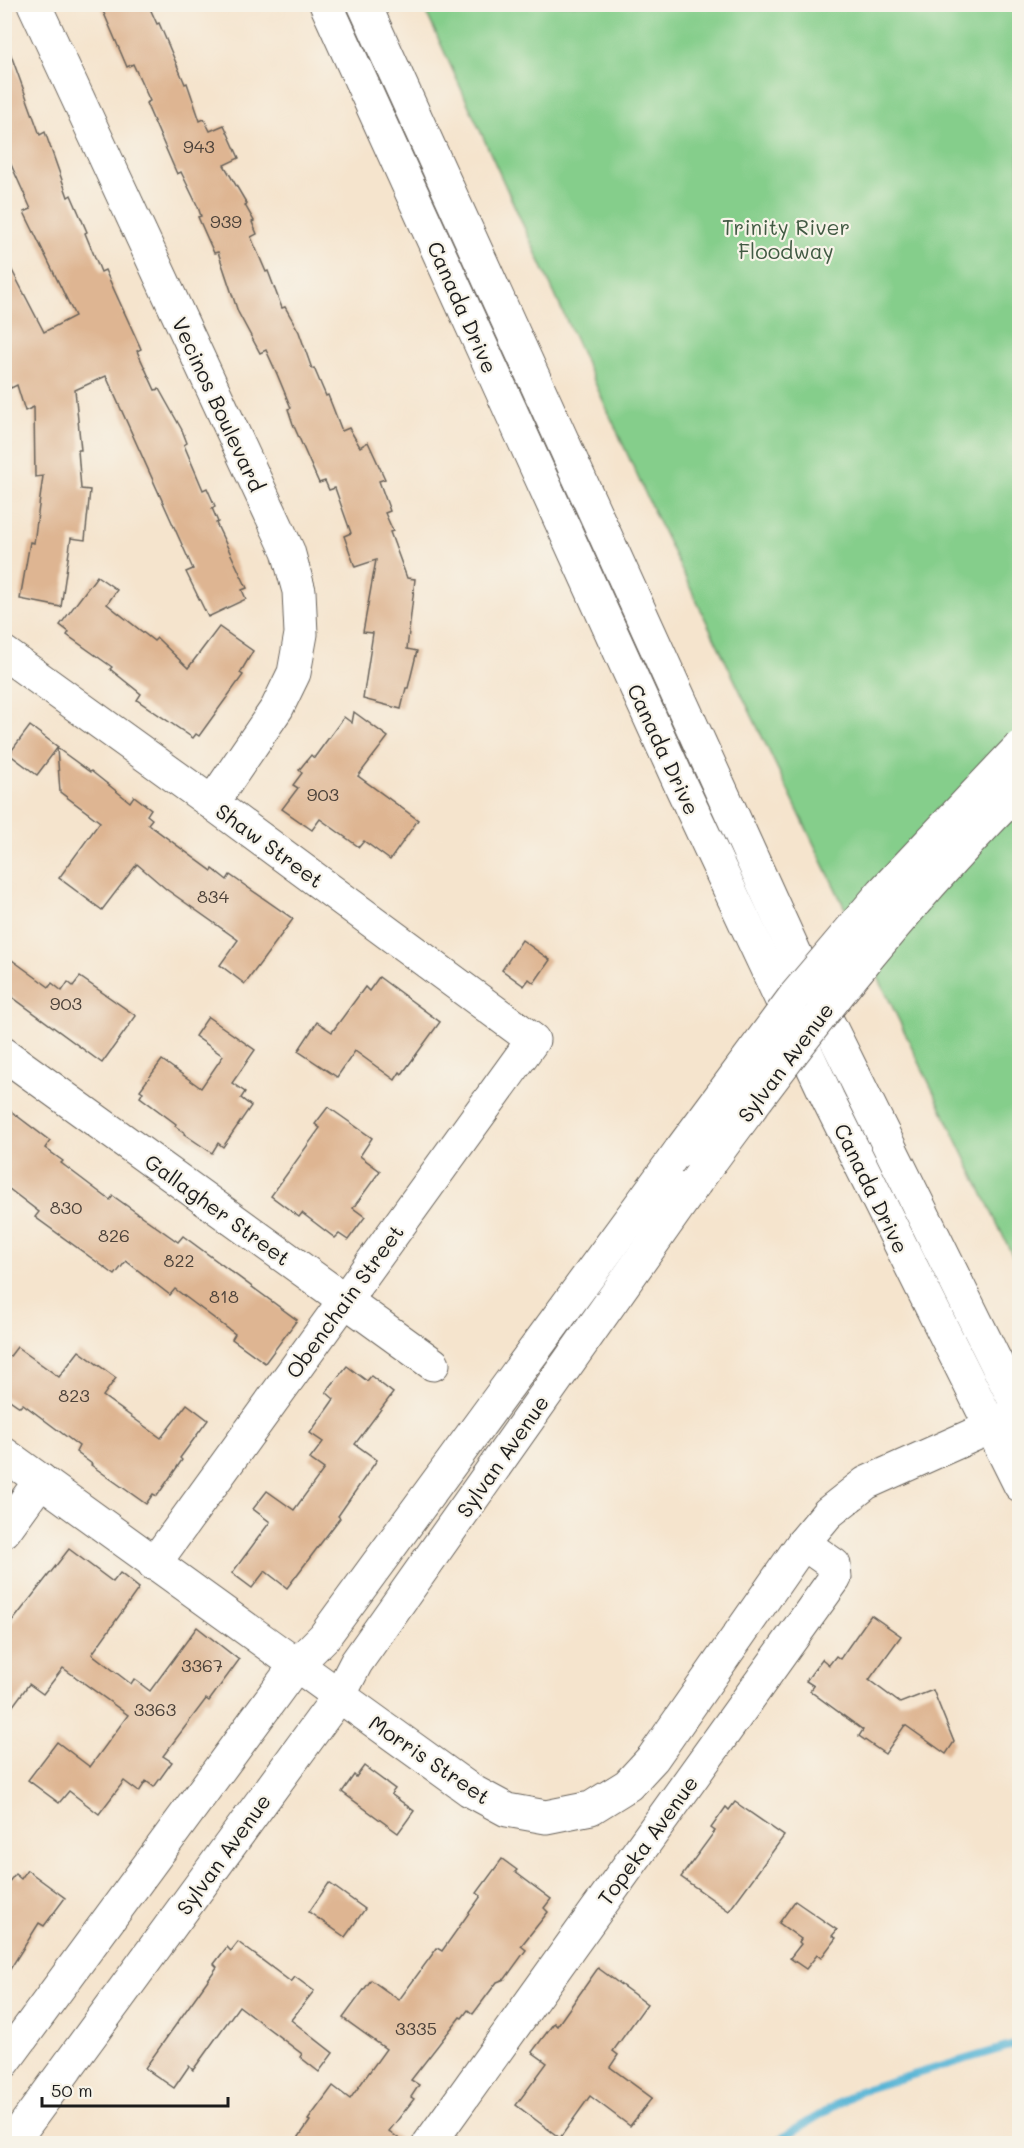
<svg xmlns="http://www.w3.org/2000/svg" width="1024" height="2148" font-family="Mali,sans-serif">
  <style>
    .green { fill: #85ce8b; stroke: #507554; stroke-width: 1.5 }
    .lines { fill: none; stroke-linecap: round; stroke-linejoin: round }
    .stream { stroke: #58b5d6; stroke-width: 8 }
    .building { fill: #deb592 }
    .minor-casing { stroke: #68625a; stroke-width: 35 }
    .major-casing { stroke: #68625a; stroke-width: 35 }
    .minor { stroke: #fff; stroke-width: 33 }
    .major { stroke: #fff; stroke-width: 33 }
    .major-bridge-casing { stroke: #68625a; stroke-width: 35; stroke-linecap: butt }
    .major-bridge { stroke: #fff; stroke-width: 33 }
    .labels { text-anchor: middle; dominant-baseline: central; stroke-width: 4.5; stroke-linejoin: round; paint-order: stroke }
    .number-label { font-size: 18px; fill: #4c423a }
    .park-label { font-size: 21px; fill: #415a43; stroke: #f7f3e8 }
    .street-label { font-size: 21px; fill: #1c1c1c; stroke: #f7f3e8 }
  </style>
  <rect width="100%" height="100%" fill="#f7f3e8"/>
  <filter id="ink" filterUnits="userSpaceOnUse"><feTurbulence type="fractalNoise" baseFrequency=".0167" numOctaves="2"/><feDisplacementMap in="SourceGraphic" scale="12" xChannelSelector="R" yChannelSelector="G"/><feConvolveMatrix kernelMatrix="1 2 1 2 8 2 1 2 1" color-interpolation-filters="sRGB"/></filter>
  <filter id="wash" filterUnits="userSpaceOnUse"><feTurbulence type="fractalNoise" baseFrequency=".008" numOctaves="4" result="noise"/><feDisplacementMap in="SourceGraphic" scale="24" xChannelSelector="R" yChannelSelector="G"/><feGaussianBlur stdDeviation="1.35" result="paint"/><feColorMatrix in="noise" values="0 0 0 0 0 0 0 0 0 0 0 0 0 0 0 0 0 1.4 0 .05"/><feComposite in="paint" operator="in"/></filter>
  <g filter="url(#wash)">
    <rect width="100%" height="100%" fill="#f5e4cd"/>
    <!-- green -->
    <path class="green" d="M423,5h596v1264l-363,-752z"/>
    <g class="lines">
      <!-- stream -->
      <path class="stream" d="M772,2144l87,-53 161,-48"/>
    </g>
    <g id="blocks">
      <!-- building -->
      <g class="building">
        <path d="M100,4h48l9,20 2,-1 26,61 2,-1 13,38 4,-2 6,12 14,-6 15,33 -15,7 23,39 -2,1 9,16 -2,1 5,12 -6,3 15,35 2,-1 14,37 3,-1 14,25 13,37 2,-1 12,28 2,-1 14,36 7,-3 11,19 8,-5 17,37 -6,2 11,30 -5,2 8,18 -3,1 17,46 8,1 -8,70 10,2 -9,37h-2l-5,21 -38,-10 10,-66 -10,-1 13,-72 -21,7 -11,-31 7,-3 -16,-45 -6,2 -4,-9 -6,2 -26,-59 -5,-15 3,-1 -14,-34 -11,-24 -6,3 -22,-41 -20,-60 -4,1 -16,-36 3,-1 -3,-9 -17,-35 -4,2 -31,-71 4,-2 -17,-37 -6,3z"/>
        <path d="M4,44h3l33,91 5,-3 23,65 3,-2 16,37 -2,1 16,39 4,-2 36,79 -4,2 18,39 4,-1 23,41 5,13 -3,2 19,45 4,-2 8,18 -3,2 6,14 -2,1 31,65 -5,2 4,9 -38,18 -22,-45 7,-3 -87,-193 -31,14 6,60h-3l3,39 9,1 -5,50 -14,-2 -10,69 -41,-8 10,-57 4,1 9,-67 -8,1 -1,-70 -9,4 -8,-26 -6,3 -7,-14v-119l40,77 31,-16 -51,-104 7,-3 -27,-60z"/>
        <path d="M97,576l20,14 -10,14 47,37 3,-3 31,30 31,-41 34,24 -13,22 3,2 -44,61 -3,-2 -3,4 -56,-38 4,-6 -31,-25 2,-2 -45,-32 2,-3 -9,-7z"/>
        <path d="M354,712l34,25 -30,39 60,44 -28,40 -26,-19 -5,6 -39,-28 -8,11 -30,-21 16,-21 -5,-3 9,-12 -3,-3 12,-15 3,3 30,-41 8,6z"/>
        <path d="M30,726l28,21 -21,28 -28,-21z"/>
        <path d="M57,748l33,24 1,-1 39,31 4,-6 17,13 -4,6 5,4 -4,5 64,47 1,-2 14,11 3,-5 63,44 -48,65 -25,-19 18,-25 -72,-51 -29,-25 -35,46 -43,-32 41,-56 -40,-30z"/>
        <path d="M522,940l28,20 -16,23 -5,-4 -5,7 -22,-16z"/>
        <path d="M12,960l37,27 3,-4 10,8 6,-9 5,4 7,-9 56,39 -34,47 -98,-72v-21z"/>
        <path d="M379,977l61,45 -38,52 -2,-2 -5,8 -40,-29 -18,26 -39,-26 19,-29 15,10 33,-45 4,4z"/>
        <path d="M208,1017l47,33 -23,33 13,9 -4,6 10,8 -28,41 -5,-4 -6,10 -28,-19 1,-1 -10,-7 1,-2 -36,-27 3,-5 -3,-2 22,-30 39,28 22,-32 -28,-20z"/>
        <path d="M4,1106l46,35 -5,7 18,13 -2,2 49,37 3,-4 65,46 5,-6 114,84 -32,43 -33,-24 3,-5 -60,-45 -5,6 -44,-34 -11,14 -80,-58 4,-5 -35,-27z"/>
        <path d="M328,1107l44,31 -12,18 20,15 -27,37 12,9 -17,23 -9,-6 -4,4 -33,-25 -3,4 -28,-21 49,-68 -5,-4z"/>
        <path d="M17,1347l42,30 20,-26 37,27 -13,18 58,42 26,-34 21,16 -28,38 2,2 -25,36 -4,-2 -7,10 -55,-39 1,-1 -16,-12 3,-6 -56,-42 -3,3 -16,-11v-32z"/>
        <path d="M347,1366l20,15 4,-5 22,17 -38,51 22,16 -39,56 2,2 -53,70 -22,-17 -13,17 -20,-15 38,-51 -17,-13 14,-18 27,19 30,-41 -14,-10 13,-17 -13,-9 24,-34 -8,-7z"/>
        <path d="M69,1549l44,33 7,-9 19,15 -47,66 39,30 3,-5 16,12 47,-64 42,33 -30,41 -3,-2 -43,57 9,6 -18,25 -8,-6 -7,11 -15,-11 -25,33 -30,-23 -10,12 -31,-23 29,-38 33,25 38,-52 -65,-47 -20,26 -14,-10 -25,34v-86z"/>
        <path d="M871,1615l30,21 -32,44 31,23 33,-13 21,52 -8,12 -41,-29 -20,29 -26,-18 4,-6 -53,-39 4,-5 -8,-5 16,-22 7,6 7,-9 4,3z"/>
        <path d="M364,1766l31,23 -4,5 23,17 -16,22 -56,-41 12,-17 2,2z"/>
        <path d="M735,1802l49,34 -55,75 -48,-34 34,-46 -4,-3 15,-21 3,3z"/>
        <path d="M502,1859l15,11 -2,2 36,27 -7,9 4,4 -27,34 5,4 -21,29 -8,3 -24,32 -5,-4 -6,8 -2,-1 -49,63 8,5 -8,12 3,2 -25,32 17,13h-112l16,-23 -2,-1 25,-34 17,13 36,-50 -43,-31 28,-38 28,20 38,-52 5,3 39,-55 -4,-3z"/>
        <path d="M27,1870l38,28 -21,28 -5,-3 -35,56v-91l11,-14 6,5z"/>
        <path d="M329,1883l36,26 -20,28 -36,-25z"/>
        <path d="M795,1901l42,29 -5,6 4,2 -15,20 -4,-3 -11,14 -16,-11 11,-14 -2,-2 2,-3 -22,-16z"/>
        <path d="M238,1942l53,40 4,-5 19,14 -23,29 42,33 -14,19 -19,-15 2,-3 -63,-48 -46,64 -4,-4 -15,22 -29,-20 72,-101 -3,-3 13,-17 4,4z"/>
        <path d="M598,1968l49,36 -34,47 5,4 -8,12 42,31 -22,28 -40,-30 -30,42 -44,-33 31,-42 -15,-11 22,-29 3,3z"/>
      </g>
    </g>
  </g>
  <g filter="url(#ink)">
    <use href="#blocks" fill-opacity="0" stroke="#68625a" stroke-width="1.5"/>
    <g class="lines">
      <!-- minor casing -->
      <g class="minor-casing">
        <g id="minor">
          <path d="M34,4l254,547 11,40 2,43 -7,39 -17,35 -65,95"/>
          <path d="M326,4l355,782 147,313 192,386"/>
          <path d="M364,4l445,980 211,427"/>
          <path d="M4,653l208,150 321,237 -379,524"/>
          <path d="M4,1054l429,310"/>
          <path d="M4,1454l466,336 37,20 39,7 45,-9 37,-23 25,-27 150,-215 25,-30 38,-30 143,-64"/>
          <path d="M4,1531l37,-51"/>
          <path d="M429,2144l406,-566 -1,-13 -31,-22"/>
        </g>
      </g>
      <!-- major casing -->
      <g class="major-casing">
        <g id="major">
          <path d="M4,2062l292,-397 28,-28 356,-486"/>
          <path d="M11,2144l328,-448 17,-33 339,-480"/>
        </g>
      </g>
      <!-- minor -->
      <use href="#minor" class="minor"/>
      <!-- major -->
      <use href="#major" class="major"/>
      <!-- major-bridge casing -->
      <g class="major-bridge-casing">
        <g id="major-bridge">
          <path d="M680,1151l115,-155 88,-104 137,-145"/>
          <path d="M695,1183c100,-138 204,-273 325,-394"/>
        </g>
      </g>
      <!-- major-bridge -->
      <use href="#major-bridge" class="major-bridge"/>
    </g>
  </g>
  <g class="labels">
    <!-- number labels -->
    <g class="number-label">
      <text x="199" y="146">943</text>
      <text x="226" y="221">939</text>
      <text x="323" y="794">903</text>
      <text x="213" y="896">834</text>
      <text x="66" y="1003">903</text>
      <text x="66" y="1207">830</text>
      <text x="114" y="1235">826</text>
      <text x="179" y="1260">822</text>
      <text x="224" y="1296">818</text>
      <text x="74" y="1395">823</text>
      <text x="202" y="1665">3367</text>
      <text x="155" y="1709">3363</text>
      <text x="416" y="2028">3335</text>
    </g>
    <!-- park labels -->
    <g class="park-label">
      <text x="786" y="226">Trinity River<tspan x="786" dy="24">Floodway</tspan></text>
    </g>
    <!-- street labels -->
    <g class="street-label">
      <text transform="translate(463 307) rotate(66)">Canada Drive</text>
      <text transform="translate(219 404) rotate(65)">Vecinos Boulevard</text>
      <text transform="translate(664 749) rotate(65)">Canada Drive</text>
      <text transform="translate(270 845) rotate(36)">Shaw Street</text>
      <text transform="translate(785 1062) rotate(-53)">Sylvan Avenue</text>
      <text transform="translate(872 1188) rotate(64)">Canada Drive</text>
      <text transform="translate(218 1209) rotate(36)">Gallagher Street</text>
      <text transform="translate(344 1301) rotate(-54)">Obenchain Street</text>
      <text transform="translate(502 1456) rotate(-55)">Sylvan Avenue</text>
      <text transform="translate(430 1759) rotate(34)">Morris Street</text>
      <text transform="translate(647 1840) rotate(-54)">Topeka Avenue</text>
      <text transform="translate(223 1854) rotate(-54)">Sylvan Avenue</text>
    </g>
  </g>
  <!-- margin -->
  <rect width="1024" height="2148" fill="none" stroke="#f7f3e8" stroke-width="24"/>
  <!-- scale -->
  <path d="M42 2097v9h186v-9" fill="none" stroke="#1c1c1c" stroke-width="3"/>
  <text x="51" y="2097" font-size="18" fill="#1c1c1c" stroke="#f7f3e8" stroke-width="4.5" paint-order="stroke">50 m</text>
</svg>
